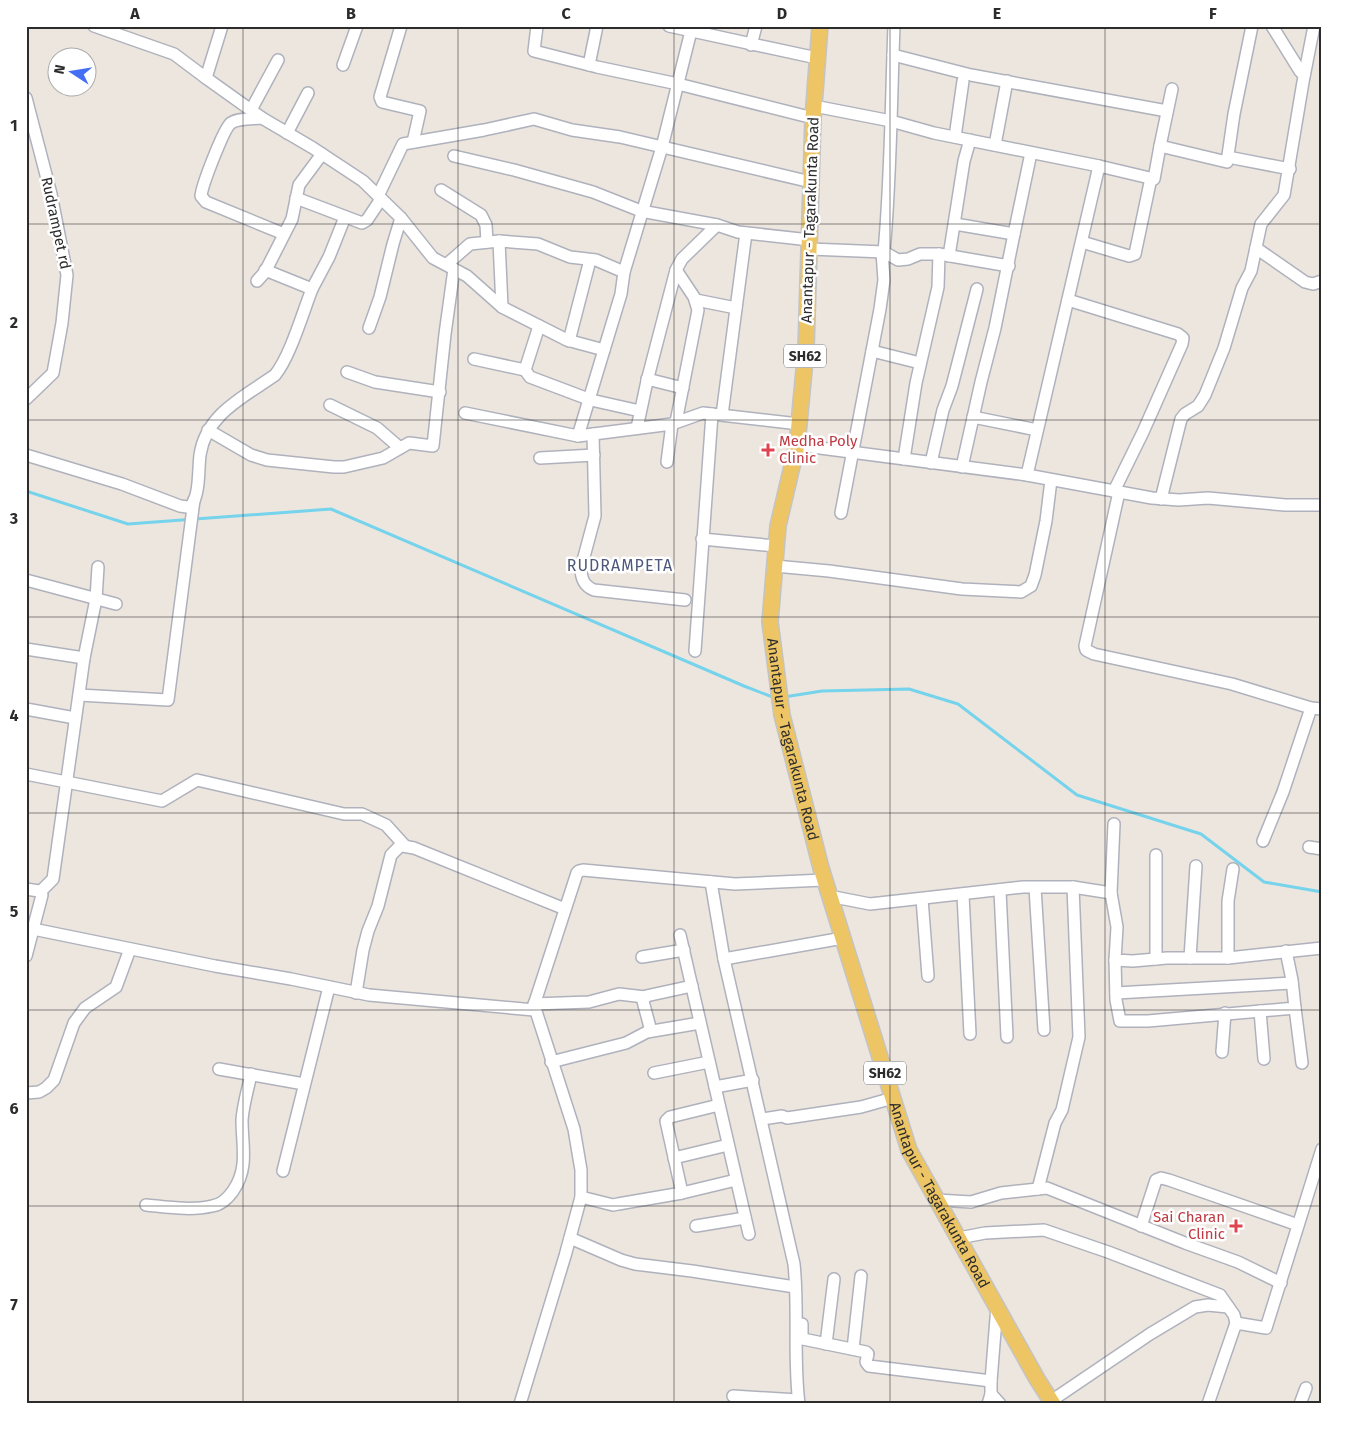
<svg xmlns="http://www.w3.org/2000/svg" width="1348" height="1430" font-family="'Fira Sans',sans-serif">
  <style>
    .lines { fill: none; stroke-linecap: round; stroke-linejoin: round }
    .stream { stroke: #75d3ec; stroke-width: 3 }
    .minor-casing { stroke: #afb2bc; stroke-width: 14 }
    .major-casing { stroke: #c4c4c4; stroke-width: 18 }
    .minor { stroke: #fff; stroke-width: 11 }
    .major { stroke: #edc564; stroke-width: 15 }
    .grid { fill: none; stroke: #2c2c2c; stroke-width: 1; stroke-opacity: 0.55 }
    .health-dot { fill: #e0444e; stroke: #fff; stroke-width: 2 }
    .labels { text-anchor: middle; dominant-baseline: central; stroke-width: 5; stroke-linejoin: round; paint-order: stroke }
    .shield { fill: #fff; stroke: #6b6b6b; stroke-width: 1 }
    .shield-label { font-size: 14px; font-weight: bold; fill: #2c2c2c }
    .street-label { font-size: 15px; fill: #2c2c2c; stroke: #fff }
    .health-label { font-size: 15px; fill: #be3a42; stroke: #fff; text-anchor: start }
    .neighbourhood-label { font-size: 16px; letter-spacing: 1px; fill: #4d587c; stroke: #fff }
    .neatline { fill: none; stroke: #2c2c2c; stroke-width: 2 }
    .grid-label { font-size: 16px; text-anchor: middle; font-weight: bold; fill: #2c2c2c }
  </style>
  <rect width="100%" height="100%" fill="#ede6df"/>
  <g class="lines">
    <!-- stream -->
    <g class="stream">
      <path d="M26,491l102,33 203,-15 413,177 31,12"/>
      <path d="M784,697l38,-6 87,-2 49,15 119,91 124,39 63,48 58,10"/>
    </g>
    <!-- minor casing -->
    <g class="minor-casing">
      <g id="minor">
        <path d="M94,26l80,28 32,24"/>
        <path d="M222,26l-16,52 56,40 51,30 50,33 38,37 32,40 34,18 35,31 65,33 37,10 17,-56 3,-22 -28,-12 -26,-3 -32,-13 -39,-3 -29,3 -24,21"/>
        <path d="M401,26l-21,71 2,5 38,9 -7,31"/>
        <path d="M537,26l-3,25 63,16 81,17 135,34"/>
        <path d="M669,26l148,32"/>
        <path d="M1272,26l28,45 4,4"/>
        <path d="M751,45l5,-19"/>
        <path d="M893,55l78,20 196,36"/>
        <path d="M343,65l14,-39"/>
        <path d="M589,65l8,-39"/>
        <path d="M26,98l25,96 16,81 -5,48 -9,50 -27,26"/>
        <path d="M814,106l77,15 43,12 165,33 55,13 6,-33 67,16 7,-48 18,-88"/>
        <path d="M251,110l27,-50"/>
        <path d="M262,118c-8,1 -24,0 -31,5 -7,5 -29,62 -30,73l5,6 78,32"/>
        <path d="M287,133l21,-40"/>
        <path d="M955,137l8,-56"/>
        <path d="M995,145l12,-64"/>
        <path d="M1160,146l12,-57"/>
        <path d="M454,156l60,14 79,22 48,19 76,14"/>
        <path d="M1228,157l62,12"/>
        <path d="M441,190l40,25 5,10 1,17"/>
        <path d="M378,196l25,-52 81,-14 50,-11 38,11 48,7 191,45"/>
        <path d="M296,198l66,25 5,-3 14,-21"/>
        <path d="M955,224l59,10 17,-81"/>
        <path d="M499,241l3,66"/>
        <path d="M1082,242l47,14 6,-2 16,-76"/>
        <path d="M1256,248l49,34 8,2 9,-3"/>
        <path d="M810,249l74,3 14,8 10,-1 12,-5h19l70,12"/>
        <path d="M884,252c7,-75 7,-150 10,-226"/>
        <path d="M949,256l15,-95 6,-21"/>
        <path d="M265,270l47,19 17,-32 16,-40"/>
        <path d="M676,270l18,27 4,13 -22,112"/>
        <path d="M624,272l38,-125 29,-116"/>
        <path d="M257,281l8,-9 27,-53 7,-34 23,-31"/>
        <path d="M696,300l40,8"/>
        <path d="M1068,300l110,34 5,4 -1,6 -39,88 -29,59"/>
        <path d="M369,328l11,-31 13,-53 8,-26"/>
        <path d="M569,341l21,-81"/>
        <path d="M872,351l48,12"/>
        <path d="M474,359l51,11 14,-44"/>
        <path d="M525,370l5,7 61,23 49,11"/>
        <path d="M347,372l28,10 65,10"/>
        <path d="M647,379l36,9"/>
        <path d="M330,405l47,23 23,20"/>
        <path d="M465,413l113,23 94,-12 31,-11 96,11"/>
        <path d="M722,415l24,-182"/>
        <path d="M973,417l64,13"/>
        <path d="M637,428l10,-47 29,-111 6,-11 35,-34 21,7 72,8"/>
        <path d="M208,430l43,25 16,5 67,7h10l39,-9 26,-15 24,3 12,-112 9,-65"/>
        <path d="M593,434l2,82 -14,52c0,11 3,18 13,22l91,10"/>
        <path d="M578,436l26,-86"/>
        <path d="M797,445l230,30 125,23 27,2 29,-2 77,7h37"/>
        <path d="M26,455l96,29 58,22 7,1 5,-2c8,-14 6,-34 8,-50 6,-41 44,-58 75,-80 15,-18 28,-63 37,-86"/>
        <path d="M540,458l54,-3"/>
        <path d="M904,459l12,-76 22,-96 1,-33"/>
        <path d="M667,462l5,-38"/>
        <path d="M931,463l12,-53 9,-24 25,-97"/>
        <path d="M962,467l19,-85 14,-54 19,-94"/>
        <path d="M1027,475l72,-309"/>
        <path d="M1119,492l-34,154 1,4 8,4 138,30 79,24 11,1"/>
        <path d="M1161,499l20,-80 4,-5 13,-8 7,-11 19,-47 18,-60 9,-17 10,-47 23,-29 19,-113 11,-56"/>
        <path d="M841,513l39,-204 4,-29 -2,-28"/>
        <path d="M702,539l74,7"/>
        <path d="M775,566l54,5 133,18 59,3 10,-6 4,-11 11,-54 5,-41"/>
        <path d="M26,580l90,24"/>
        <path d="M26,649l58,9"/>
        <path d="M695,651l17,-237"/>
        <path d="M79,695l89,5 26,-200"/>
        <path d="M26,709l49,9"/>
        <path d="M26,774l136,27 35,-21 147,34h18l24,11 19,21"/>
        <path d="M1263,841l20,-49 28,-84"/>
        <path d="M1309,847l13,2"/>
        <path d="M1156,855v104"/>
        <path d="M711,882l13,77 70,305c5,47 -1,93 5,140"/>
        <path d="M1035,888l9,142"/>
        <path d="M26,889l13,2 3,4 -16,61"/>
        <path d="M1000,891l7,146"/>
        <path d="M40,892l13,-13 31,-221 12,-59 2,-32"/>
        <path d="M1111,893l3,-69"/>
        <path d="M963,895l7,139"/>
        <path d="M829,896l41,8 153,-17h50l38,6 6,34 -2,33 18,1 34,-3h61l94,-10"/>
        <path d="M922,899l6,77"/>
        <path d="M33,929l182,37 76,13 78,16 165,15"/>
        <path d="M680,935l69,299"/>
        <path d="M642,957l42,-7"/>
        <path d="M1190,958l6,-92"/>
        <path d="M1228,958v-57l5,-32"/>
        <path d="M724,959l119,-21"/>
        <path d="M1115,960l1,40 4,21h28l147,-13 -3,-28 -6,-29"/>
        <path d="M356,993l7,-43 5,-19 10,-25 13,-51 8,-8 4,-1 11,2 151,61"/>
        <path d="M1116,993l176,-10"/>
        <path d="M534,1004l55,-2 30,-8 26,3"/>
        <path d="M1295,1008l7,55"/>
        <path d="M1260,1011l4,48"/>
        <path d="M651,1031l-7,-26 -1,-4 3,-5 46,-10"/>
        <path d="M1222,1052l3,-39"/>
        <path d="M551,1062l75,-19 21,-11 53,-9"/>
        <path d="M219,1069l85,15"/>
        <path d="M654,1073l55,-11"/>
        <path d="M715,1087l38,-7"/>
        <path d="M26,1093l13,-1 7,-4 8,-8 20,-57 11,-15 31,-21 14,-38"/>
        <path d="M762,1119l20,-3 5,2 74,-11 32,-9"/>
        <path d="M674,1158l54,-13"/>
        <path d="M283,1171l46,-184"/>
        <path d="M1038,1189l17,-66 7,-13 17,-73 -6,-150"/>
        <path d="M682,1193l-16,-72 4,-4 49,-12"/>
        <path d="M581,1197l32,8 5,-1 64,-11 54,-13"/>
        <path d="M937,1200l34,2 30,-9 46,-5 138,55 53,19 43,21"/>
        <path d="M146,1205c21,2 45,6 66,1 9,-1 16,-8 21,-15 16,-23 9,-45 9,-71 1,-15 6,-31 9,-46"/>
        <path d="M696,1226l49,-8"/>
        <path d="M1141,1226l15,-46 5,-2 8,2 129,45"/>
        <path d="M570,1238l51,22 14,4 57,7 103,16"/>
        <path d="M959,1238l26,-5 59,-3 64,22 112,43 14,20 2,8"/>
        <path d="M802,1324v12l1,3 63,13 2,2 -2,8 3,4 122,15"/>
        <path d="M826,1344l8,-65"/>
        <path d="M853,1349l8,-73"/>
        <path d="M991,1394l9,10"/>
        <path d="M733,1396l65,4"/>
        <path d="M1051,1401l99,-67 45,-27 13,-2 20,2"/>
        <path d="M520,1404l45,-148 16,-59v-27l-7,-41 -40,-124 43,-132 2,-2 4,-1 152,14 89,-4"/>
        <path d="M988,1404l3,-10v-13l6,-75"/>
        <path d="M1208,1404l28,-81 30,5 56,-179"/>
        <path d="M1300,1404l6,-16"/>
      </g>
    </g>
    <!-- major casing -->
    <g class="major-casing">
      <g id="major">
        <path id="s1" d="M820,26l-7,92 -7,231 -9,96 -19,81 -8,96 12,93 39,153 88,282 128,229 16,25"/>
      </g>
    </g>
    <!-- minor -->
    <use href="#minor" class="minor"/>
    <!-- major -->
    <use href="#major" class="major"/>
  </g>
  <!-- grid -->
  <path class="grid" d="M243,26v1378M458,26v1378M674,26v1378M890,26v1378M1105,26v1378M26,224h1296M26,420h1296M26,617h1296M26,813h1296M26,1010h1296M26,1206h1296"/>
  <!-- markers -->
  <g class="health-dot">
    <path d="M765.5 442.5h5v5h5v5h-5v5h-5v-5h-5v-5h5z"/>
    <path d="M1233.5 1218.5h5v5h5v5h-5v5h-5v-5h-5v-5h5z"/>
  </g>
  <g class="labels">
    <!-- shield labels -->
    <g class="shield">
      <rect x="784" y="344.5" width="42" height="23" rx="4"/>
      <rect x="864" y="1061.5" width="42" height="23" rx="4"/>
    </g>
    <g class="shield-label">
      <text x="805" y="356">SH62</text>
      <text x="885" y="1073">SH62</text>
    </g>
    <!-- street labels -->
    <g class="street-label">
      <text transform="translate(810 220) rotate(-88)">Anantapur - Tagarakunta Road</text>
      <text transform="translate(56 223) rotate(78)">Rudrampet rd</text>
      <text stroke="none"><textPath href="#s1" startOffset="719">Anantapur - Tagarakunta Road</textPath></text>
      <text stroke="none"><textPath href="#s1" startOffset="1200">Anantapur - Tagarakunta Road</textPath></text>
    </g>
    <!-- health labels -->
    <g class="health-label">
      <text x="779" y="441">Medha Poly<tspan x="779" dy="17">Clinic</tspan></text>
      <text x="1225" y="1217" text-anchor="end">Sai Charan<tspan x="1225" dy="17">Clinic</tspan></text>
    </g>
    <!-- neighbourhood labels -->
    <g class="neighbourhood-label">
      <text x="620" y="565">RUDRAMPETA</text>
    </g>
  </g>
  <!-- border -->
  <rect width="1348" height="1430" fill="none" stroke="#ffffff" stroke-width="55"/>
  <!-- north arrow -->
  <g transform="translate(72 72) rotate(282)"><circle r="24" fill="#ffffff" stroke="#ababab"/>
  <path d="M0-4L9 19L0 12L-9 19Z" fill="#446ff5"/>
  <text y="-8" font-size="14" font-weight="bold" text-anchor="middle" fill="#2c2c2c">N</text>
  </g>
  <rect x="28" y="28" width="1292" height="1374" class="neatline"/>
  <g class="grid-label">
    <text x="135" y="19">A</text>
    <text x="351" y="19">B</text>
    <text x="566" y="19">C</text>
    <text x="782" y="19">D</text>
    <text x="997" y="19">E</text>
    <text x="1213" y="19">F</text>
    <text x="14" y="131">1</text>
    <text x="14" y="328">2</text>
    <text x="14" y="524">3</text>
    <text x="14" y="721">4</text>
    <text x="14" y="917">5</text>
    <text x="14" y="1114">6</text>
    <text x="14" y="1310">7</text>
  </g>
</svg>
